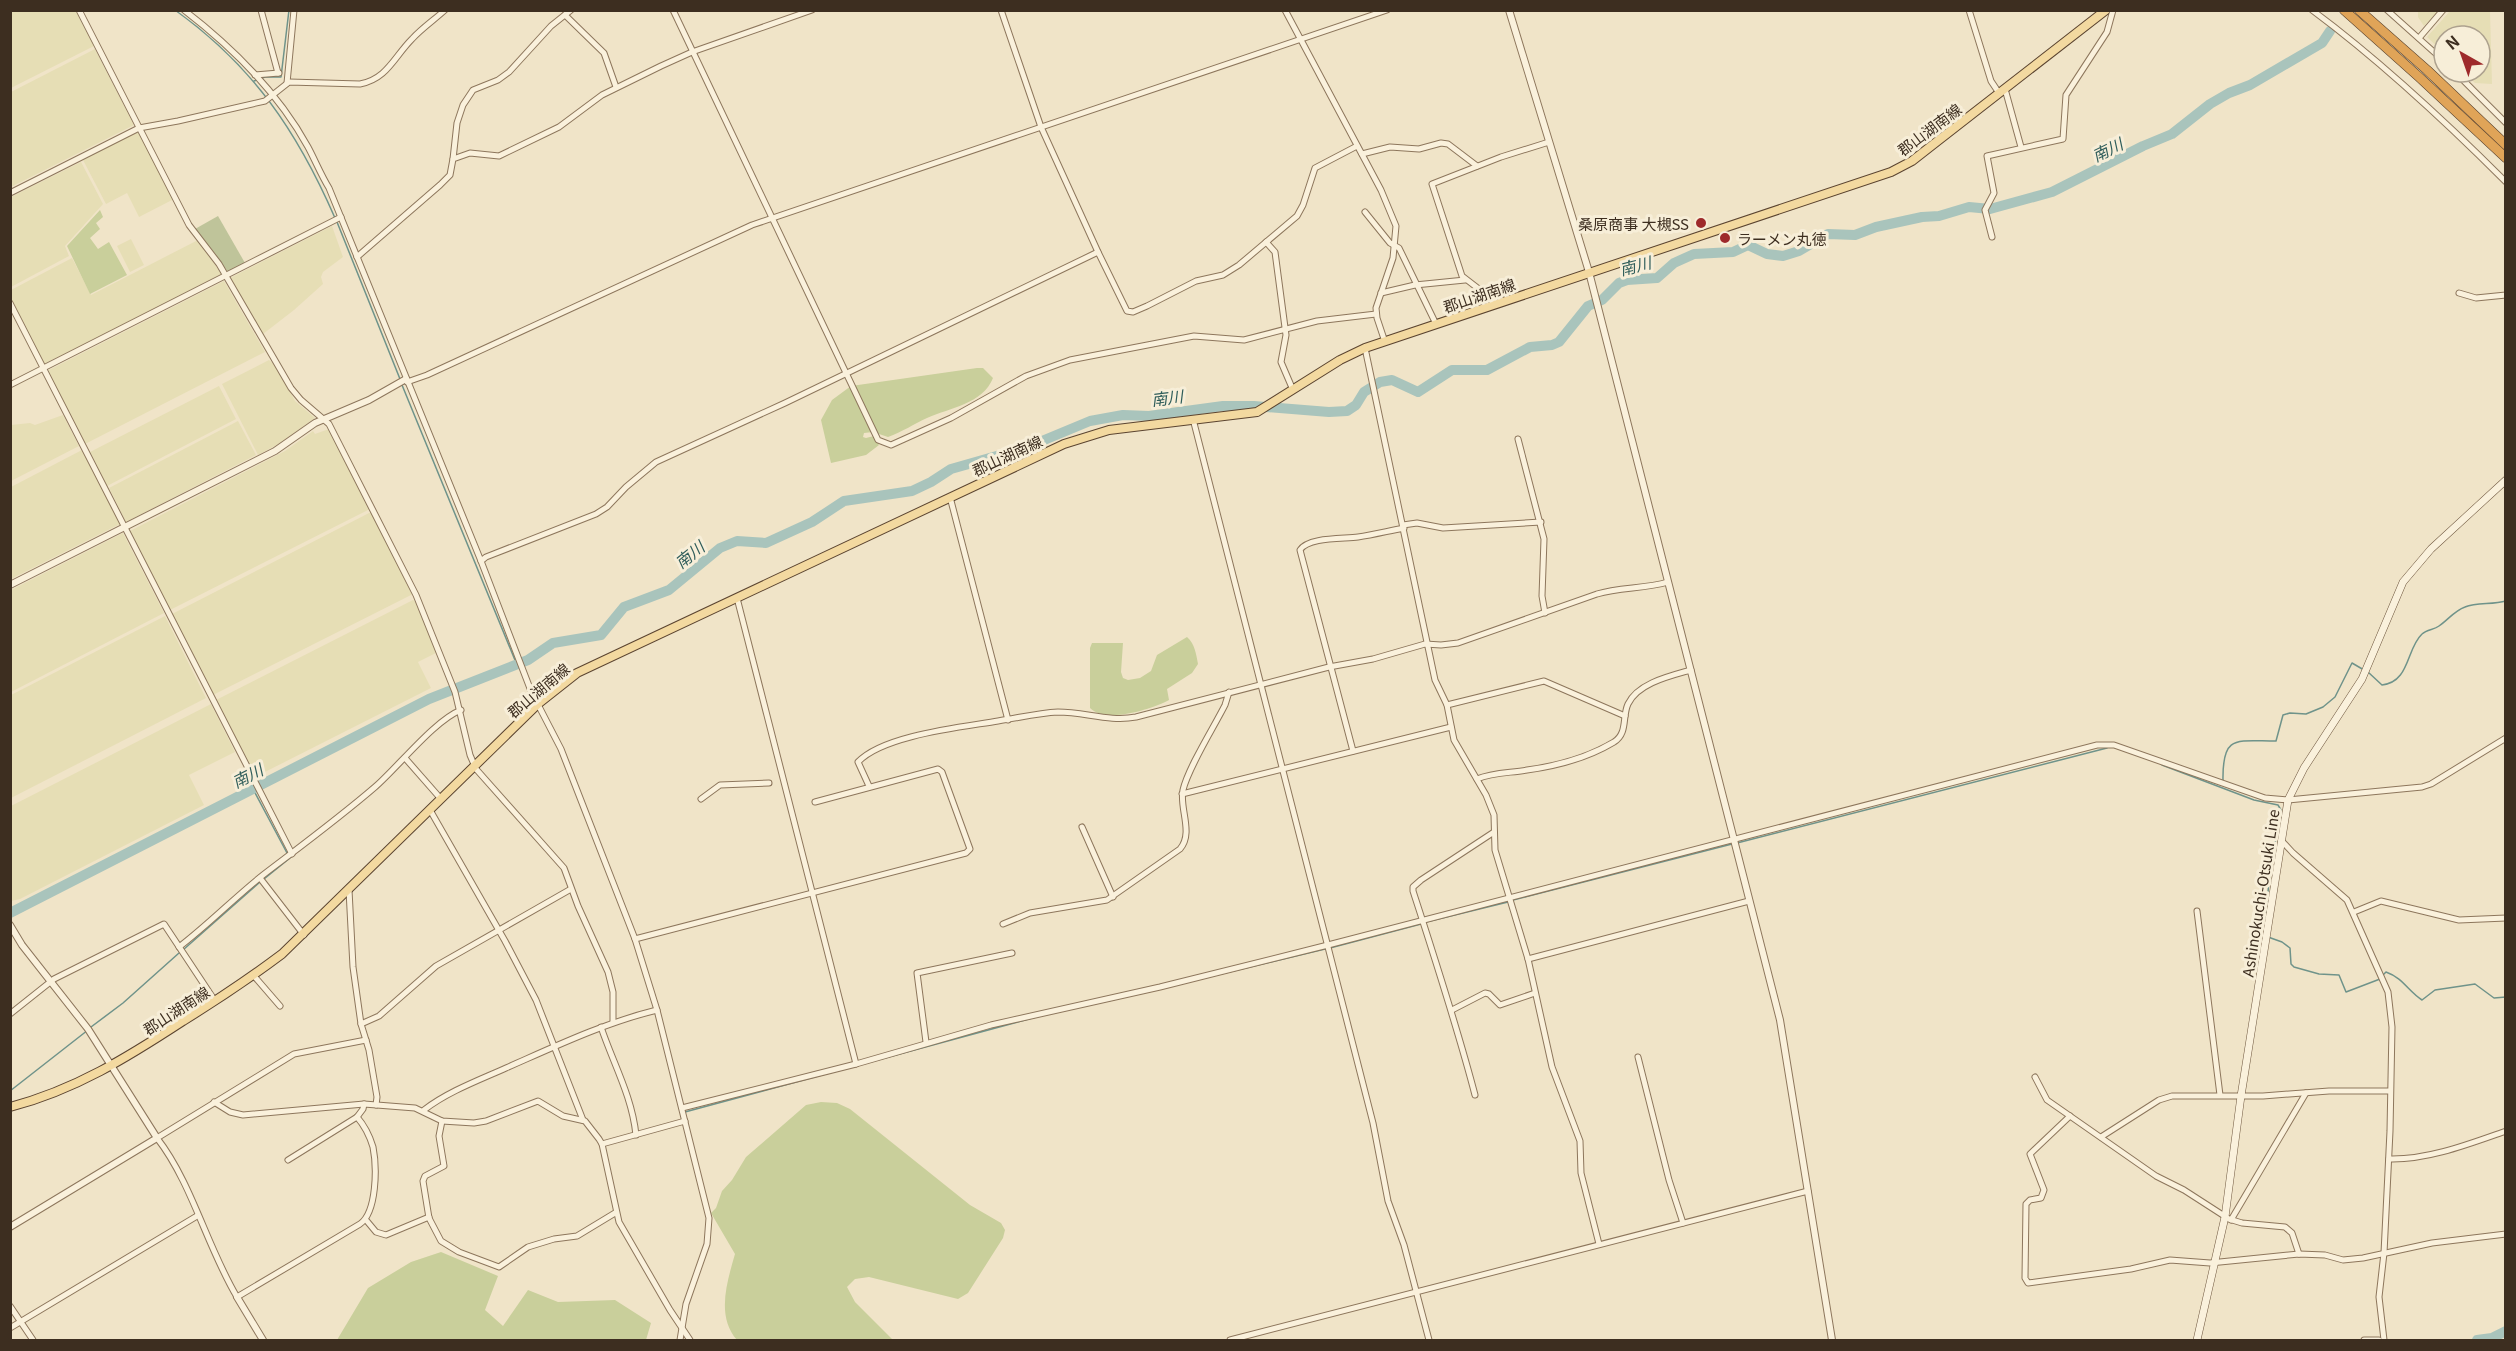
<svg xmlns="http://www.w3.org/2000/svg" width="2516" height="1351" font-family="Georgia,'Noto Sans JP',serif">
  <style>
    .farmland { fill: #e6deb5 }
    .green { fill: #c9cf9b }
    .cemetery { fill: #bfc49a }
    .lines { fill: none; stroke-linecap: round; stroke-linejoin: round }
    .stream { stroke: #6f938a; stroke-width: 1.5 }
    .river { stroke: #a9c4bc; stroke-width: 10 }
    .minor-casing { stroke: #8d765c; stroke-width: 7 }
    .tertiary-casing { stroke: #8d765c; stroke-width: 8 }
    .secondary-casing { stroke: #6f573f; stroke-width: 8 }
    .primary-casing { stroke: #5b4430; stroke-width: 10 }
    .motorway-casing { stroke: #5b4430; stroke-width: 10 }
    .minor { stroke: #faf1dc; stroke-width: 5 }
    .tertiary { stroke: #faf1dc; stroke-width: 6 }
    .secondary { stroke: #faf1dc; stroke-width: 7 }
    .primary { stroke: #f3d9a0; stroke-width: 8 }
    .motorway { stroke: #e0a458; stroke-width: 9 }
    .poi-dot { fill: #9e2a2b; stroke: #f7eed8; stroke-width: 2 }
    .labels { text-anchor: middle; dominant-baseline: central; stroke-width: 6; stroke-linejoin: round; paint-order: stroke }
    .street-label { font-size: 15px; fill: #3d2e20; stroke: #f7eed8 }
    .poi-label { font-size: 15px; fill: #3d2e20; stroke: #f7eed8; text-anchor: end }
    .water-label { font-size: 16px; font-style: italic; fill: #2f5d5a; stroke: #f7eed8 }
  </style>
  <rect width="100%" height="100%" fill="#f0e4c8"/>
  <!-- farmland -->
  <g class="farmland">
    <path d="M11,11h65l18,35 -83,42z"/>
    <path d="M2418,11v-1l21,1 -15,15 -6,-9z"/>
    <path d="M2450,11h40l2,73 -17,-1 -11,-11h16v-36h-36v17l-17,-16z"/>
    <path d="M95,49l39,76 -123,62v-95z"/>
    <path d="M139,131l35,68 -35,18 -12,-24 -21,11 -23,-44z"/>
    <path d="M81,162l22,42 -38,42 4,10 -58,31v-90z"/>
    <path d="M332,226l11,31 -20,15 -2,5 2,7 -29,26 -31,24 -33,-56z"/>
    <path d="M131,239l13,26 -14,7 -13,-26z"/>
    <path d="M198,240l24,35 -178,89 -33,-66v-8l61,-32 19,37z"/>
    <path d="M224,281l41,71 -180,92 -38,-73z"/>
    <path d="M269,360l7,6 19,35 20,17 -35,25 -22,12 -36,-71z"/>
    <path d="M219,386l17,33 -129,67 -17,-34z"/>
    <path d="M63,415l16,31 -68,35v-56l19,-2 5,2z"/>
    <path d="M238,421l18,34 -130,67 -17,-34z"/>
    <path d="M329,429l41,80 -200,101 -40,-79 155,-80 28,-20 2,3z"/>
    <path d="M82,450l38,74 -109,55v-92z"/>
    <path d="M371,512l42,82 -200,101 -41,-81z"/>
    <path d="M123,533l41,80 -153,79v-102z"/>
    <path d="M413,600l3,2 20,51 -18,9 13,26 -176,89 -39,-77z"/>
    <path d="M165,616l41,82 -195,100v-103z"/>
    <path d="M211,704l24,48 -46,23 15,30 -184,94 -9,2v-95z"/>
  </g>
  <!-- green -->
  <g class="green">
    <path d="M100,210l3,7 -7,6 4,6 -10,9 8,11 11,-7 18,33 -37,19 -23,-48z"/>
    <path d="M977,368h6l10,10c-10,26 -44,30 -66,40 -13,6 -25,14 -39,19l-15,-5 -9,1 -1,4 3,1 8,-2 5,9 -13,10 -35,8 -10,-43 11,-20 19,-14z"/>
    <path d="M1187,637c8,7 9,17 11,27l-6,9 -25,16 2,11c-17,9 -63,24 -79,8v-60l2,-5h31l-2,29 2,6 5,2 12,-2 11,-7 6,-16z"/>
    <path d="M821,1102l16,1 13,6 120,96 31,18 4,7 -2,8 -35,55 -10,6 -89,-22 -14,2 -8,8 8,15 38,38h-156c-21,-24 -10,-58 -2,-86l-24,-41 5,-5 6,-17 10,-11 14,-23 60,-52z"/>
    <path d="M441,1252l57,24 -13,34 18,16 25,-36 30,12 57,-2 36,23 -5,17h-309l31,-52 43,-26z"/>
  </g>
  <!-- cemetery -->
  <path class="cemetery" d="M218,216l27,47 -17,9 -33,-43z"/>
  <g class="lines">
    <!-- stream -->
    <g class="stream">
      <path d="M175,10c78,56 122,121 160,208"/>
      <path d="M254,81l11,-4h16l8,-67"/>
      <path d="M337,222l63,157"/>
      <path d="M402,385l115,280"/>
      <path d="M2368,672l14,13c28,-3 24,-36 40,-51 5,-5 12,-4 17,-8 9,-6 15,-15 26,-19 12,-5 27,-2 41,-6"/>
      <path d="M2162,765l92,35 24,5 3,5 -11,61 -6,64"/>
      <path d="M2223,781c-1,-47 13,-40 53,-40l7,-26 7,-2 16,1 17,-7 12,-10 17,-34 12,7"/>
      <path d="M253,789l34,64"/>
      <path d="M1737,843l370,-95"/>
      <path d="M264,879l26,-21"/>
      <path d="M1513,900l219,-56"/>
      <path d="M1426,922l82,-20"/>
      <path d="M2268,937l14,5 8,6 1,16 3,3 25,7 20,1 7,17 34,-13"/>
      <path d="M1330,948l91,-24"/>
      <path d="M183,950l77,-68"/>
      <path d="M2383,975l3,-3c17,6 22,19 36,28l13,-10 40,-6 19,14 12,-1"/>
      <path d="M1108,1001l217,-52"/>
      <path d="M91,1027l32,-24 56,-50"/>
      <path d="M10,1091l78,-61"/>
      <path d="M685,1112l351,-95"/>
    </g>
    <!-- river -->
    <g class="river">
      <path d="M10,913l419,-214 99,-39 25,-17 48,-8 23,-28 45,-17 51,-42 17,-7 29,2 46,-21 32,-21 68,-10 19,-9 20,-13 74,-21 65,-27 33,-6 26,1 74,-10h31l75,6 18,-1 9,-6 8,-13 16,-10 12,-2 26,12 34,-22h35l43,-23 22,-2 7,-3 29,-36 14,-6 17,-17 8,-3 30,-2 17,-15 20,-9 39,-2 15,-7 19,9 16,2 16,-5 29,-17 27,1 21,-8 46,-10 17,-1 30,-9 21,2 62,-17 91,-46 29,-12 38,-30 19,-11 21,-8 72,-42 8,-12"/>
      <path d="M2477,1340l15,-2 14,-7"/>
    </g>
    <!-- minor casing -->
    <g class="minor-casing">
      <g id="minor">
        <path d="M79,10l110,215 30,39 72,124 10,12 28,24 87,171 39,97 15,63 6,14 88,99 14,38 30,66 5,20v30"/>
        <path d="M184,10c48,37 95,84 124,137 7,13 13,28 21,41l152,373 50,130 30,58 74,190 22,71 52,208 -2,26 -21,60 -6,36"/>
        <path d="M261,10l17,63"/>
        <path d="M673,10l205,430 13,5 60,-27 75,-42 44,-16 124,-24 50,4 73,-19 59,-7"/>
        <path d="M1001,10l40,117 57,125 29,59 6,1 14,-6 49,-25 27,-6 16,-10 58,-49 6,-11 12,-37 42,-22"/>
        <path d="M1285,10l96,180 15,36 -3,32 -17,50 1,10 8,24"/>
        <path d="M1969,10l22,71 8,12"/>
        <path d="M2312,10c70,52 133,111 194,172"/>
        <path d="M2387,10l57,51"/>
        <path d="M565,15l39,38 12,34"/>
        <path d="M2419,38l24,-28"/>
        <path d="M2455,72l51,51"/>
        <path d="M255,75l24,-2"/>
        <path d="M287,83l7,-73"/>
        <path d="M2005,89l16,58"/>
        <path d="M1362,154l28,-7 29,2 22,-6 7,1 29,22"/>
        <path d="M453,159l4,-36 6,-18 10,-15 25,-10 11,-8 42,-46 20,-16"/>
        <path d="M10,193l129,-65 39,-7 87,-20 24,-19 71,2c27,-5 34,-27 52,-45 10,-11 22,-19 33,-29"/>
        <path d="M1365,212l25,31 9,5 37,76"/>
        <path d="M1992,237l-7,-27 9,-17 -7,-37 76,-17 3,-44 41,-63 6,-22"/>
        <path d="M1266,242l9,10 11,83 -5,27 12,28"/>
        <path d="M357,257l83,-72 10,-10 3,-16 17,-6 29,3 60,-29 43,-32 59,-29 31,-14 120,-42"/>
        <path d="M1381,293l34,-8 50,-5"/>
        <path d="M2459,293l17,5 30,-3"/>
        <path d="M10,303l282,551"/>
        <path d="M1497,303l-35,-27 -30,-92 69,-27 48,-15"/>
        <path d="M1365,348l70,332 12,25 7,35 32,55 8,20 1,35 33,109 24,108 28,74 1,32 18,71"/>
        <path d="M407,382l20,-7 325,-150 635,-215"/>
        <path d="M10,385l331,-168"/>
        <path d="M1193,419l180,704 15,78 16,44 25,95"/>
        <path d="M1518,439l26,100 -2,57 3,17"/>
        <path d="M950,497l58,223"/>
        <path d="M1403,525l14,-2 26,5 98,-6"/>
        <path d="M481,561l5,-4 110,-43 11,-7 19,-20 30,-25 129,-59 313,-151"/>
        <path d="M737,598l119,466"/>
        <path d="M1447,705l97,-24 81,35"/>
        <path d="M1353,751l-53,-201c8,-13 43,-11 58,-13 15,-2 30,-6 46,-9"/>
        <path d="M405,758l36,41"/>
        <path d="M1477,779c16,-7 34,-6 50,-9 30,-4 62,-13 87,-28 14,-9 8,-25 14,-38 10,-21 42,-28 63,-34"/>
        <path d="M869,786l-11,-24c25,-27 105,-35 140,-41 20,-3 40,-8 60,-9 27,0 51,10 78,5l193,-50 44,-8 52,-15 16,1 17,-2 139,-49c23,-7 47,-5 71,-12"/>
        <path d="M1182,794l269,-67"/>
        <path d="M701,799l19,-14 49,-2"/>
        <path d="M430,810l75,131 31,59 47,120"/>
        <path d="M1082,827l31,70"/>
        <path d="M2281,840l12,13 54,47 41,92 4,35 -2,104 -6,122 -5,44 5,43"/>
        <path d="M260,878l44,57"/>
        <path d="M349,890l4,77 8,57 8,26 8,47 -1,8"/>
        <path d="M2197,911l23,184"/>
        <path d="M2354,912l27,-11 78,19 47,-2"/>
        <path d="M1003,924l27,-11 77,-13 73,-51c14,-16 -1,-41 3,-59 5,-22 31,-63 42,-85l4,-13"/>
        <path d="M635,939l331,-86 4,-4 -28,-77 -4,-3 -123,33"/>
        <path d="M179,947c30,-23 55,-49 84,-72 38,-29 76,-57 112,-88 23,-20 60,-67 86,-77"/>
        <path d="M1528,959l221,-58"/>
        <path d="M254,976l26,30"/>
        <path d="M1452,1010l33,-17 4,1 11,11 35,-12"/>
        <path d="M10,1014l44,-35 110,-55 51,77"/>
        <path d="M361,1024l18,-8 57,-50 135,-77"/>
        <path d="M601,1027c12,36 31,69 35,108"/>
        <path d="M926,1042l-9,-69 95,-20"/>
        <path d="M1638,1057l31,123 14,43"/>
        <path d="M2035,1077l12,23 109,76 28,14 45,29 13,4 43,4 7,6 7,21"/>
        <path d="M1475,1095c-18,-69 -40,-136 -62,-204v-4l8,-7 73,-48"/>
        <path d="M214,1102l16,10 13,3 121,-11 51,4 27,13 32,2 12,-2 52,-20 25,15 22,5 14,18 3,5 17,78 51,88 20,30"/>
        <path d="M682,1108l174,-44 135,-39 169,-38 168,-42 769,-200h17l151,53 23,2 134,-13 9,-3 75,-46"/>
        <path d="M424,1110c23,-18 55,-30 82,-42 50,-22 98,-45 151,-58"/>
        <path d="M2070,1116l-40,38 14,36 -3,8 -11,2 -4,4 -1,74 3,5 103,-14 39,-9 40,3 89,-9 26,1 18,5 20,-2 69,-15 74,-9"/>
        <path d="M357,1117c7,8 13,20 16,30 4,20 4,65 -13,77l-123,73c-30,-50 -45,-114 -80,-159l137,-84 72,-14"/>
        <path d="M442,1121l-3,15 5,30 -19,10 -2,5 6,37 12,23 18,11 40,15 29,-20 26,-8 23,-3 38,-23"/>
        <path d="M2101,1137l58,-37 13,-4h91l66,-5h61"/>
        <path d="M602,1144l83,-23"/>
        <path d="M2389,1159c39,1 80,-15 117,-28"/>
        <path d="M288,1160l69,-43 6,-8 1,-5"/>
        <path d="M366,1220l10,12 10,3 43,-18"/>
        <path d="M2231,1220l75,-127"/>
        <path d="M10,1306l23,34"/>
        <path d="M10,1328l187,-112"/>
        <path d="M1230,1340l578,-149"/>
        <path d="M2364,1340h15"/>
      </g>
    </g>
    <!-- tertiary casing -->
    <g class="tertiary-casing">
      <g id="tertiary">
        <path d="M1509,10l80,262 191,748 52,320"/>
        <path d="M10,585l265,-134 40,-28 54,-23 37,-21"/>
        <path d="M10,925l12,20 66,84 69,109 -147,89"/>
        <path d="M237,1297l26,43"/>
      </g>
    </g>
    <!-- secondary casing -->
    <g class="secondary-casing">
      <path id="secondary" d="M2197,1340l28,-123 16,-121 47,-296 16,-32 58,-89 41,-97 28,-33 75,-69"/>
    </g>
    <!-- primary casing -->
    <g class="primary-casing">
      <path id="primary" d="M10,1107c65,-17 118,-50 173,-86 34,-21 67,-43 99,-67l257,-251 38,-30 487,-229 45,-14 148,-18 83,-52 25,-12 526,-176 21,-11 23,-18 171,-133"/>
    </g>
    <!-- motorway casing -->
    <g class="motorway-casing">
      <g id="motorway">
        <path d="M2344,10l75,67 87,81"/>
        <path d="M2359,10l68,60 79,75"/>
      </g>
    </g>
    <!-- minor -->
    <use href="#minor" class="minor"/>
    <!-- tertiary -->
    <use href="#tertiary" class="tertiary"/>
    <!-- secondary -->
    <use href="#secondary" class="secondary"/>
    <!-- primary -->
    <use href="#primary" class="primary"/>
    <!-- motorway -->
    <use href="#motorway" class="motorway"/>
  </g>
  <!-- markers -->
  <g class="poi-dot">
    <circle cx="1701" cy="223" r="6"/>
    <circle cx="1725" cy="238" r="6"/>
  </g>
  <g class="labels">
    <!-- street labels -->
    <g class="street-label">
      <text transform="translate(1929 129) rotate(-37)">郡山湖南線</text>
      <text transform="translate(1479 295) rotate(-19)">郡山湖南線</text>
      <text transform="translate(1007 455) rotate(-25)">郡山湖南線</text>
      <text transform="translate(538 690) rotate(-40)">郡山湖南線</text>
      <text transform="translate(2260 893) rotate(-81)">Ashinokuchi-Otsuki Line</text>
      <text transform="translate(176 1010) rotate(-33)">郡山湖南線</text>
    </g>
    <!-- poi labels -->
    <g class="poi-label">
      <text x="1689" y="223">桑原商事 大槻SS</text>
      <text x="1737" y="238" text-anchor="start">ラーメン丸徳</text>
    </g>
    <!-- water labels -->
    <g class="water-label">
      <text transform="translate(2107 149) rotate(-26)">南川</text>
      <text transform="translate(1635 265) rotate(-14)">南川</text>
      <text transform="translate(1167 397) rotate(-7)">南川</text>
      <text transform="translate(689 554) rotate(-39)">南川</text>
      <text transform="translate(247 775) rotate(-27)">南川</text>
    </g>
  </g>
  <!-- border -->
  <rect width="2516" height="1351" fill="none" stroke="#3d2e20" stroke-width="24"/>
  <!-- north arrow -->
  <g transform="translate(2462 54) rotate(320)"><circle r="28" fill="#f7eed8" stroke="#ada18e" stroke-width="1.5"/>
  <path d="M0-4.5L10 22L0 15L-10 22Z" fill="#9e2a2b"/>
  <text y="-9" font-size="16" font-weight="bold" text-anchor="middle" fill="#3d2e20">N</text>
  </g>
</svg>
